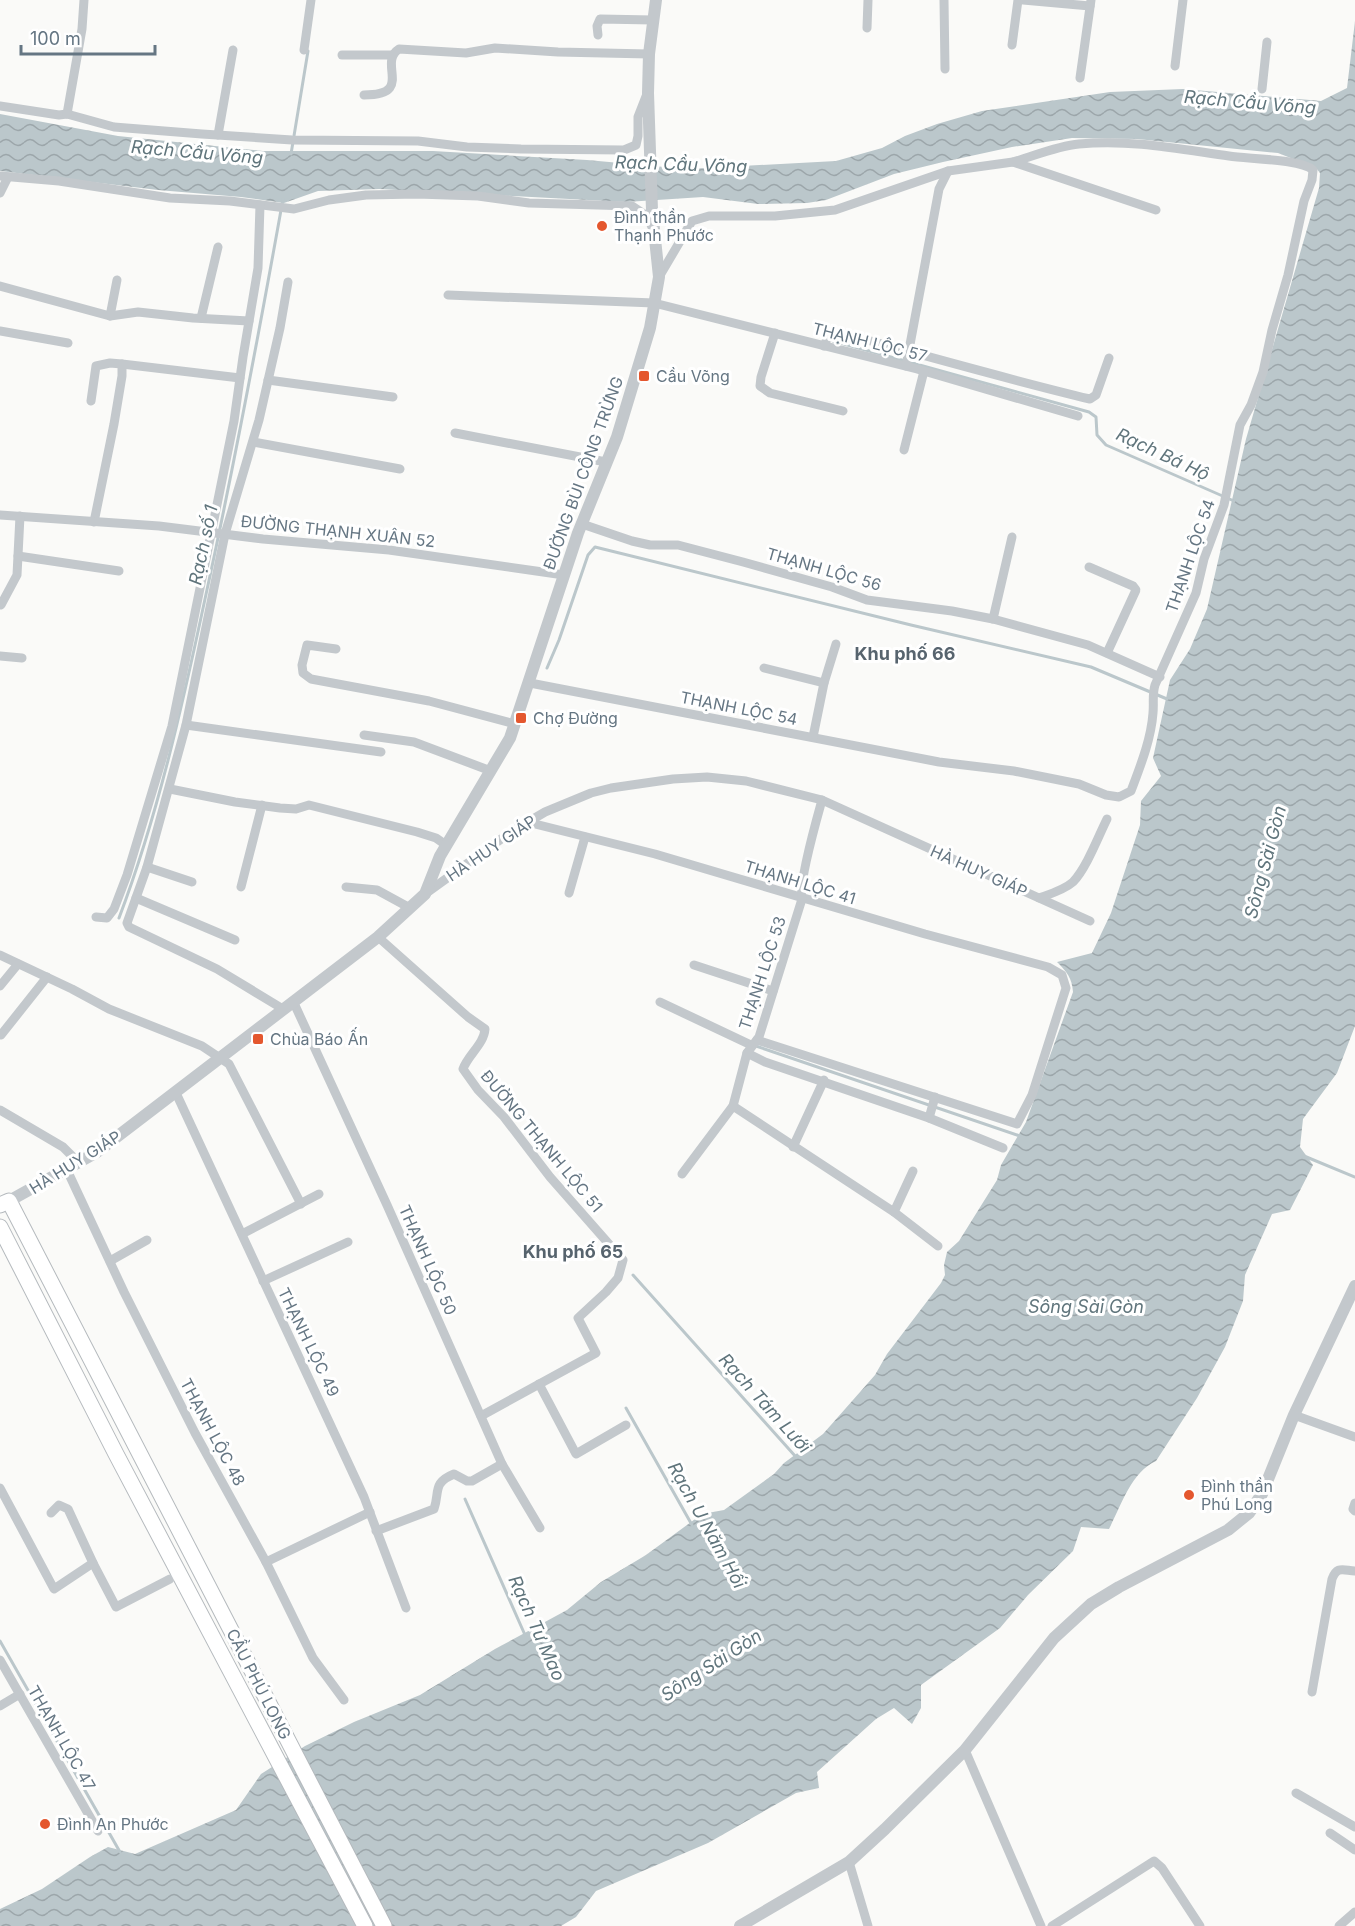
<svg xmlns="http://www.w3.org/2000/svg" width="1355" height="1926" font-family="Inter,sans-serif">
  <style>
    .water { fill: url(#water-waves) }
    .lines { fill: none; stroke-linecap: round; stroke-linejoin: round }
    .stream { stroke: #bbc7cb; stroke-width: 3 }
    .primary-casing { stroke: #b5babe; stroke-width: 17 }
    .minor { stroke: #c3c8cc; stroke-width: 9 }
    .tertiary { stroke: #c3c8cc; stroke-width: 12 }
    .primary { stroke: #fff; stroke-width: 15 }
    .poi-dot { fill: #e4572e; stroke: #fff; stroke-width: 2 }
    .labels { text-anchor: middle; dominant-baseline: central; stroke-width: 6; stroke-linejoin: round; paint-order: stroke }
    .poi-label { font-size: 16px; fill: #657683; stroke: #fff; text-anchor: start }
    .street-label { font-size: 16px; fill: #657683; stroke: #fff }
    .water-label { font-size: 18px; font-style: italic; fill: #60757c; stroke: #fff }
    .neighbourhood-label { font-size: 18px; font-weight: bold; fill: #57646e; stroke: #fff }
  </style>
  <defs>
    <pattern id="water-waves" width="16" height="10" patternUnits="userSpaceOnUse" patternTransform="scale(1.5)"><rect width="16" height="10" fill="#bbc7cb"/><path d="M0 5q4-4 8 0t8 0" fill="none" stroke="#9ca6aa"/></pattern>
  </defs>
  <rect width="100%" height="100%" fill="#fafaf8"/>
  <!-- water -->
  <path class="water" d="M1355,21v1005l-18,47 -34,46 -3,28 13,18 -23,45 -18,4 -27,61 -2,26 -18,46 -28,51 -41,63c-25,11 -35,45 -47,68l-28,-2 -8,24 -45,44 -28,33 -79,57v23l-9,16 -18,-16 -18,11 -59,53 2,16 -23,5 -88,50 -112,48 -20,26 -15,9h-561v-17l42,-20 48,-32 18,-10 27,7 101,-44 25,-36 44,-28 49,-24 66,-27 75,-46 72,-39 34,-28 45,-27 56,-41 22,-4 50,-36 10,-11 39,-29 52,-59 12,-21 54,-71 4,-8 -1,-10 3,-13 12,-11 38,-61 4,-15 25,-43 47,-130c-1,-14 -6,-20 -16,-30l35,-9 19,-40 29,-88 1,-24 20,-25 -8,-18 17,-78 20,-31 17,-40 39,-170 73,-251 1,-15 -4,-5 -38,-15 -141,-14 -65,-1 -60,9 -69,15 -49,12 -68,26 -19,3 -49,1 -55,-7 -77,5 -247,-13 -61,2 -34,12 -43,-6 -83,-7 -158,-19v-57l118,22 145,15h170l154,9 100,9 149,-8 46,-13 23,-12 32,-12 45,-13 128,-19 73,-3 138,12 26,-13z"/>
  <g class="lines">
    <!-- stream -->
    <g class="stream">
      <path d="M291,154l17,-103"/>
      <path d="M833,341l256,71 7,5 1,18 9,10 128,56"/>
      <path d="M547,668l12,-28 29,-85 7,-8 316,78 180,42 76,32"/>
      <path d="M119,918c39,-103 63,-211 86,-319 29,-133 54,-266 78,-400"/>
      <path d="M756,1046l264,90"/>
      <path d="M1304,1156l51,21"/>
      <path d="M633,1275l163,182"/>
      <path d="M626,1408l66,117"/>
      <path d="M465,1499l60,136"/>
      <path d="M0,1641l120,211"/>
    </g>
    <!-- primary casing -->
    <g class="primary-casing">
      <g id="primary">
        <path d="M0,1205l9,-4 375,725"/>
        <path d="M0,1227l116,227 249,472"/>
      </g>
    </g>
    <!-- minor -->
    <g class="minor">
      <path d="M944,0l1,69"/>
      <path d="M1023,0l67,6"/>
      <path d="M867,28l1,-28"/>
      <path d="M598,35l-1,-9 3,-7 53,1"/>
      <path d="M1012,45l6,-45"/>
      <path d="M304,50l7,-50"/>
      <path d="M342,55h51"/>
      <path d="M1175,66l8,-66"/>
      <path d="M1080,78l11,-78"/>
      <path d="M1262,89l5,-47"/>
      <path d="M364,95c51,0 13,-32 35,-46l67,4 29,-5 63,4 91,2"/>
      <path d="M0,106l59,9 8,-1 47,13 88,7 90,6 126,1 49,6 54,2 103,1 12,-5 2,-9v-19l9,-23"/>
      <path d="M67,114l15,-85 2,-29"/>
      <path d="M218,135l15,-85"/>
      <path d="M0,176l59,5 111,17 60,3 64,8 35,-9 37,-5 51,-1 61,2 51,7 103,3 15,10 5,11"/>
      <path d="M0,193l8,-16"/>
      <path d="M659,277l33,-56 17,-5h66l60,-6 113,-39 65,-9 143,48"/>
      <path d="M0,286l110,30 28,-4 55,6 56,3"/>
      <path d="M448,295l206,8 263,66 161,47"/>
      <path d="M110,316l7,-36"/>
      <path d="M201,318l17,-71"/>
      <path d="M0,331l68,12"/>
      <path d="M775,333l-14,44 -1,9 10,7 73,18"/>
      <path d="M824,346l6,-14 11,1c83,22 165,46 249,66l6,-4 13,-37"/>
      <path d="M122,364l118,14"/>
      <path d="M906,366l33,-177 9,-18"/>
      <path d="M268,380l125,17"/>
      <path d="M91,401l5,-35 14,-3 12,1v12l-8,48 -20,98"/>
      <path d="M455,433l151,29"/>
      <path d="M253,442l147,27"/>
      <path d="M904,450l20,-79"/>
      <path d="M0,515l159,11 104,13 126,11 175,25"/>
      <path d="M582,524l50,17 18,4h28l65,17 89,25 35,13 85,11 41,8 95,26 72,32"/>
      <path d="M18,556l101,15"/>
      <path d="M1089,567l44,19 3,4 -29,63"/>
      <path d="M1,605l16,-30 3,-59"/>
      <path d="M993,619l19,-82"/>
      <path d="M336,649l-29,-4 -5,20 1,8 8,6 118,22 86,23"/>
      <path d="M0,656l22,2"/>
      <path d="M764,668l60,15"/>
      <path d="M530,683l409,79 75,9 65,13 27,11 13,2 12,-6c9,-24 20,-51 22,-78 1,-10 -1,-18 2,-28l41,-92 8,-34 20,-54 16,-80 11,-20 12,-33 9,-42 16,-55 16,-74 8,-21 1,-10c-12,-11 -65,-11 -84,-14 -50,-7 -99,-17 -150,-12 -22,2 -45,12 -66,18"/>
      <path d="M186,725l195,27"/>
      <path d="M364,735l50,7 77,29"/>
      <path d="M813,737l11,-54 12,-39"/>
      <path d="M170,789l65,13 45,6 16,1 13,-4 108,27 19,6 10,7"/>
      <path d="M527,822l128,32 270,80 123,33 14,8 4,13 -34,107 -15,29 -260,-84"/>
      <path d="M147,867l45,15"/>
      <path d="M241,887l21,-82"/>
      <path d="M346,887l31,3 33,18"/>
      <path d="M569,893l16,-56"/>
      <path d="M425,894l86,-62 34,-20 46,-19 20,-5 62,-9 34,-2 39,4 76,19 268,121"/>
      <path d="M136,898l99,42"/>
      <path d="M1039,898c11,-4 25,-8 34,-16 14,-15 25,-45 34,-63"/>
      <path d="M96,917l11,1 7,-9 13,-34 45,-149 62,-305 9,-64 15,-89 2,-63"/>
      <path d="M378,937l90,80 17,12c-1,15 -17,26 -22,40l15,21 26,27 46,60 73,83 -5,18 -12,14 -28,26 18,35 -115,63"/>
      <path d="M0,955l72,34 37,20 93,37 27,18 72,140"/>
      <path d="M694,965l79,26"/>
      <path d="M0,986l18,-22"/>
      <path d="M293,1001l94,204 115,259 38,64"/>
      <path d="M660,1002l91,43"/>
      <path d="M283,1009l-66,-40 -88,-42 -2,-4 20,-56 39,-142 39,-191 34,-114 21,-92 8,-46"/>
      <path d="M1,1035l46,-58"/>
      <path d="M747,1053l18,9 164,56 74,30"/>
      <path d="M176,1093l188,404 42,111"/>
      <path d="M733,1106l161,106"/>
      <path d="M0,1110l63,37 16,16"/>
      <path d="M929,1118l6,-21"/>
      <path d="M793,1147l31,-67"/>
      <path d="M67,1170l57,122 71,141 71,129 47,96 31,42"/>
      <path d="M913,1171l-19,41 44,34"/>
      <path d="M682,1174l51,-68 14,-53 12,-16 43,-138c-4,-15 15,-81 20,-99"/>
      <path d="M242,1234l77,-40"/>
      <path d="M110,1261l37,-21"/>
      <path d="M263,1281l85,-39"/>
      <path d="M539,1384l37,70 50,-29"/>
      <path d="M1294,1415l61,22"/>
      <path d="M0,1488l54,101 39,-26 -25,-54 -9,-4 -8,8"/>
      <path d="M1355,1503l-2,6 2,2"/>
      <path d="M376,1531l58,-22c6,-17 -2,-26 20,-35l13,7h5l30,-17"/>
      <path d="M266,1562l104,-50"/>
      <path d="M93,1563l23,44 54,-28"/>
      <path d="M0,1660l98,171"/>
      <path d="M1312,1692l20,-113c5,-13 10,-9 23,-8"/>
      <path d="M0,1706l20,-12"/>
      <path d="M965,1750l76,176"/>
      <path d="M1296,1793l59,34"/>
      <path d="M1330,1833l25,17"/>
      <path d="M849,1862l19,64"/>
      <path d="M1052,1926l102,-65 8,7 38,58"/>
      <path d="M1339,1926l16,-14"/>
    </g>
    <!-- tertiary -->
    <g class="tertiary">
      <path d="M9,1201l88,-49 281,-215 47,-43 15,-38 70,-118 68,-205 39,-96 33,-109 9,-51 -7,-67 -4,-117 1,-39 7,-54"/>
      <path d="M740,1926l109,-64 36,-33 80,-79 89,-112 37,-34 28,-17 109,-57 21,-17 13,-19 32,-79 61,-129"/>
    </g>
    <!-- primary -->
    <use href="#primary" class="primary"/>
  </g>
  <!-- markers -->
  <g class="poi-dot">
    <circle cx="602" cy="226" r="6"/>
    <rect x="638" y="370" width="12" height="12" rx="3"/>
    <rect x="515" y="712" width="12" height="12" rx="3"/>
    <rect x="252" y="1033" width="12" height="12" rx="3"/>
    <circle cx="1189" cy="1495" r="6"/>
    <circle cx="45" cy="1824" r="6"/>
  </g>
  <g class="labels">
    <!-- poi labels -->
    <g class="poi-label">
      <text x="614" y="217">Đình thần<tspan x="614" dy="18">Thạnh Phước</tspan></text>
      <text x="656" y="376">Cầu Võng</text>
      <text x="533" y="718">Chợ Đường</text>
      <text x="270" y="1039">Chùa Báo Ấn</text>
      <text x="1201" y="1486">Đình thần<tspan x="1201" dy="18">Phú Long</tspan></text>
      <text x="57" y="1824">Đình An Phước</text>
    </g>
    <!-- street labels -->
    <g class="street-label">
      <text transform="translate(870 342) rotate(14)">THẠNH LỘC 57</text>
      <text transform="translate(583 473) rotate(-70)">ĐƯỜNG BÙI CÔNG TRỪNG</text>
      <text transform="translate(338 531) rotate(6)">ĐƯỜNG THẠNH XUÂN 52</text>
      <text transform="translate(1190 556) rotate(-71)">THẠNH LỘC 54</text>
      <text transform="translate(824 569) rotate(16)">THẠNH LỘC 56</text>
      <text transform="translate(739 708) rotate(11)">THẠNH LỘC 54</text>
      <text transform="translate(491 848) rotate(-34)">HÀ HUY GIÁP</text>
      <text transform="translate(979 871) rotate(24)">HÀ HUY GIÁP</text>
      <text transform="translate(800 882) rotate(17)">THẠNH LỘC 41</text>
      <text transform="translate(762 973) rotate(-72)">THẠNH LỘC 53</text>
      <text transform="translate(542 1141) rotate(50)">ĐƯỜNG THẠNH LỘC 51</text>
      <text transform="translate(75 1162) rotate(-32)">HÀ HUY GIÁP</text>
      <text transform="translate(428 1260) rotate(66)">THẠNH LỘC 50</text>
      <text transform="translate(309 1342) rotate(64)">THẠNH LỘC 49</text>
      <text transform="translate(213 1432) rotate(62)">THẠNH LỘC 48</text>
      <text transform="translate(259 1684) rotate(63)">CẦU PHÚ LONG</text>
      <text transform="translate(62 1738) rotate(60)">THẠNH LỘC 47</text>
    </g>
    <!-- water labels -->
    <g class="water-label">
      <text transform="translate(1250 102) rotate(5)">Rạch Cầu Võng</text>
      <text transform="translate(197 152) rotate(5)">Rạch Cầu Võng</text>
      <text transform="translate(681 164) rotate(2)">Rạch Cầu Võng</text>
      <text transform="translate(1163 454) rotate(25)">Rạch Bá Hộ</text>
      <text transform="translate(203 545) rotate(-78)">Rạch số 1</text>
      <text transform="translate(1265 862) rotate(-75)">Sông Sài Gòn</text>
      <text x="1086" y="1306">Sông Sài Gòn</text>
      <text transform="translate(765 1403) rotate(48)">Rạch Tám Lưới</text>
      <text transform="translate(707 1525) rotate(61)">Rạch U Năm Hối</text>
      <text transform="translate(537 1628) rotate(66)">Rạch Tư Mao</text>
      <text transform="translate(711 1665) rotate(-33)">Sông Sài Gòn</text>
    </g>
    <!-- neighbourhood labels -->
    <g class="neighbourhood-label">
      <text x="905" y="653">Khu phố 66</text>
      <text x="573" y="1251">Khu phố 65</text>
    </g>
  </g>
  <!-- scale -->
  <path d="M21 45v9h134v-9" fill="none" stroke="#657683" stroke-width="3"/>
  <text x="30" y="45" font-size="18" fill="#657683" stroke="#ffffff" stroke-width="4.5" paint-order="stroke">100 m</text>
</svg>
